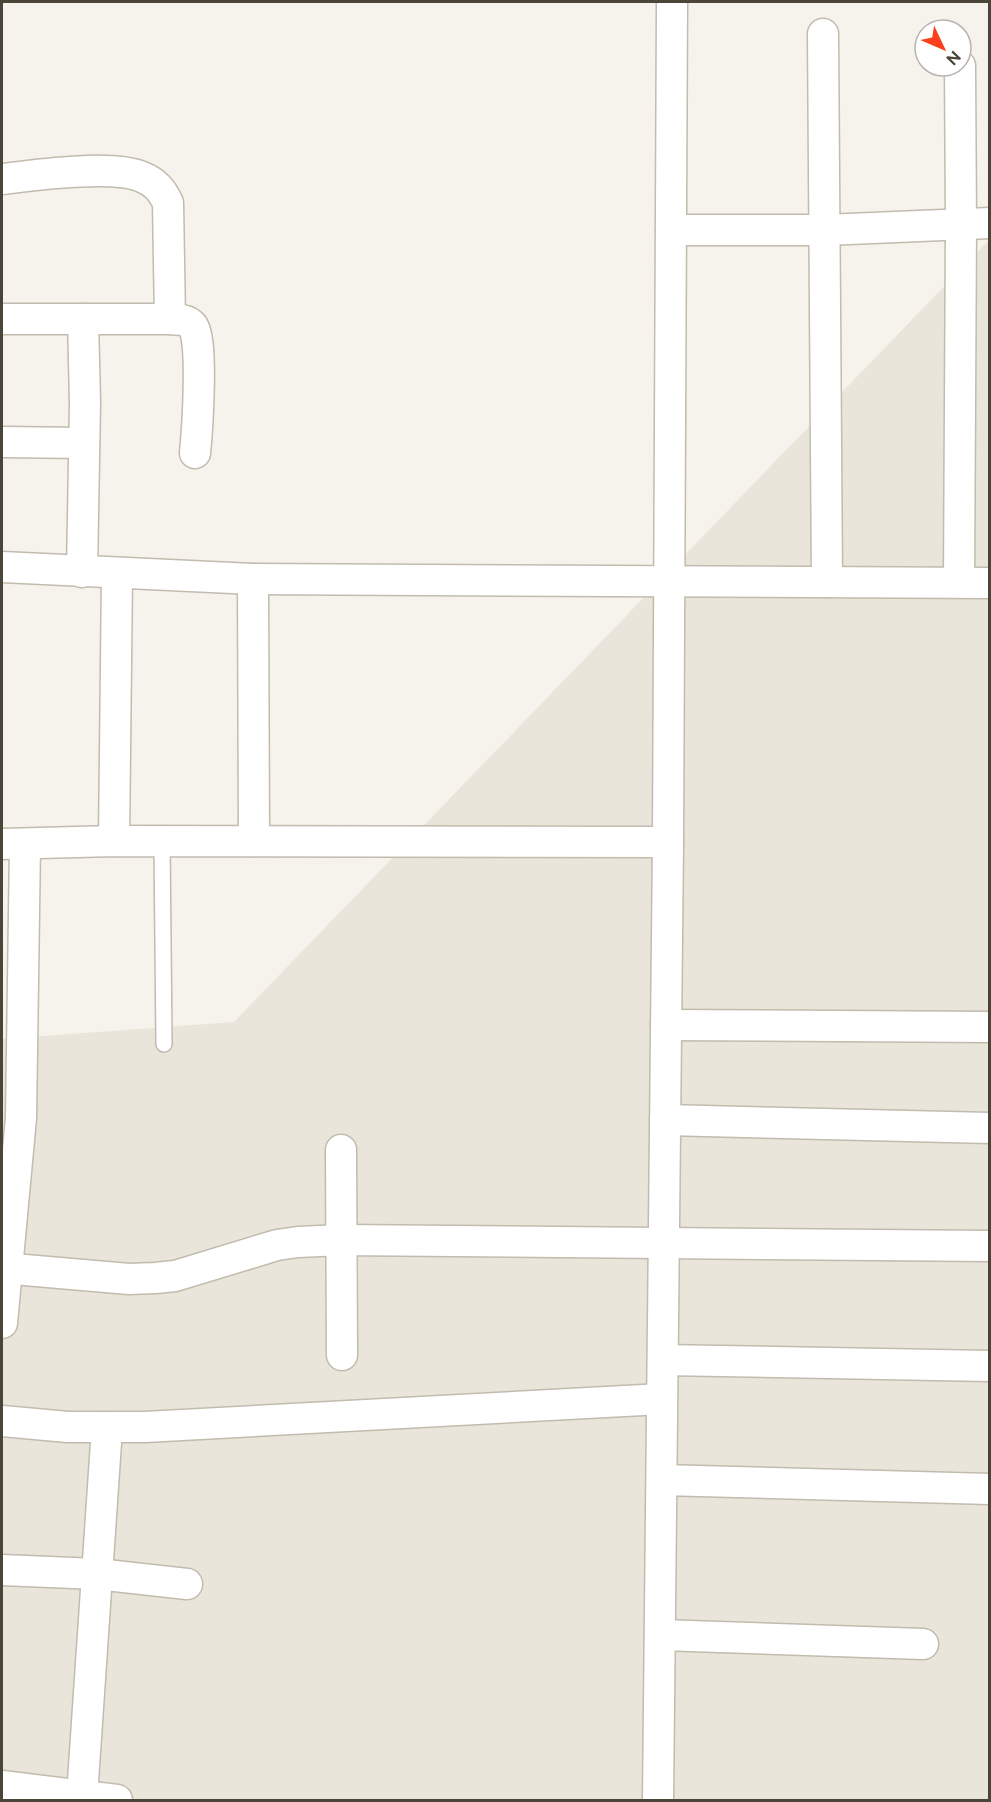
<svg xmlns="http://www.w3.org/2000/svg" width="991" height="1802" font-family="Raleway,sans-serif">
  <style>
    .residential { fill: #eae5da }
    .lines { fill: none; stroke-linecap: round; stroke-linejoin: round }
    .service-casing { stroke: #c2bbae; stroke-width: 18 }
    .minor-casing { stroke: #c2bbae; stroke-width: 33 }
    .service { stroke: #fff; stroke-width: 15 }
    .minor { stroke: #fff; stroke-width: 30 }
  </style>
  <rect width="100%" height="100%" fill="#f6f3ec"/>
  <!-- residential -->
  <path class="residential" d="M989,240v1560h-987v-761l232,-17z"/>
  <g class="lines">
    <!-- service casing -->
    <g class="service-casing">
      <path id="service" d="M162,842l2,202"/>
    </g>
    <!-- minor casing -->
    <g class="minor-casing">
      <g id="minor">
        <path d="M823,34l4,548"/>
        <path d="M2,179c32,-4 111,-15 140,-2 13,5 20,13 26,26l2,116"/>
        <path d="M671,230h154l165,-7"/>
        <path d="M2,319h168c8,1 17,0 22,6 12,11 5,108 3,128"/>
        <path d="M2,442l82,1"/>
        <path d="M2,567l251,12 737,4"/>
        <path d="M82,572l3,-169 -2,-84"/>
        <path d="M253,579l1,262"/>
        <path d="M959,582l2,-358 -1,-158"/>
        <path d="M114,841l3,-267"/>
        <path d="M2,844l112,-3 554,1"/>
        <path d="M666,1025l324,2"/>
        <path d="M665,1120l325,8"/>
        <path d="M341,1150l1,205"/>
        <path d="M2,1268l127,11 26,-1 20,-2 102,-31 21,-3 44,-2 648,6"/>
        <path d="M2,1323l19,-205 4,-274"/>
        <path d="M663,1360l327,6"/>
        <path d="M2,1421l66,6h77l517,-28"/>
        <path d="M662,1480l328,9"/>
        <path d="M2,1570l95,4 90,10"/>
        <path d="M660,1635l263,9"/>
        <path d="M2,1786l115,14"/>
        <path d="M82,1796l25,-368"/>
        <path d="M658,1800l10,-958 4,-840"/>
      </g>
    </g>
    <!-- service -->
    <use href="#service" class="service"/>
    <!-- minor -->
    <use href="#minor" class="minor"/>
  </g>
  <!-- border -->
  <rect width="991" height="1802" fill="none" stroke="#4b4439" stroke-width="6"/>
  <!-- north arrow -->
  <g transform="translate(943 48) rotate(134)"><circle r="28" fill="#ffffff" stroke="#b7b4b0" stroke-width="1.5"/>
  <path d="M0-4.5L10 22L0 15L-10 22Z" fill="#fc3f1d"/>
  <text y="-9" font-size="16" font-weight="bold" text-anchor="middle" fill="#4b4439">N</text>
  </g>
</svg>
